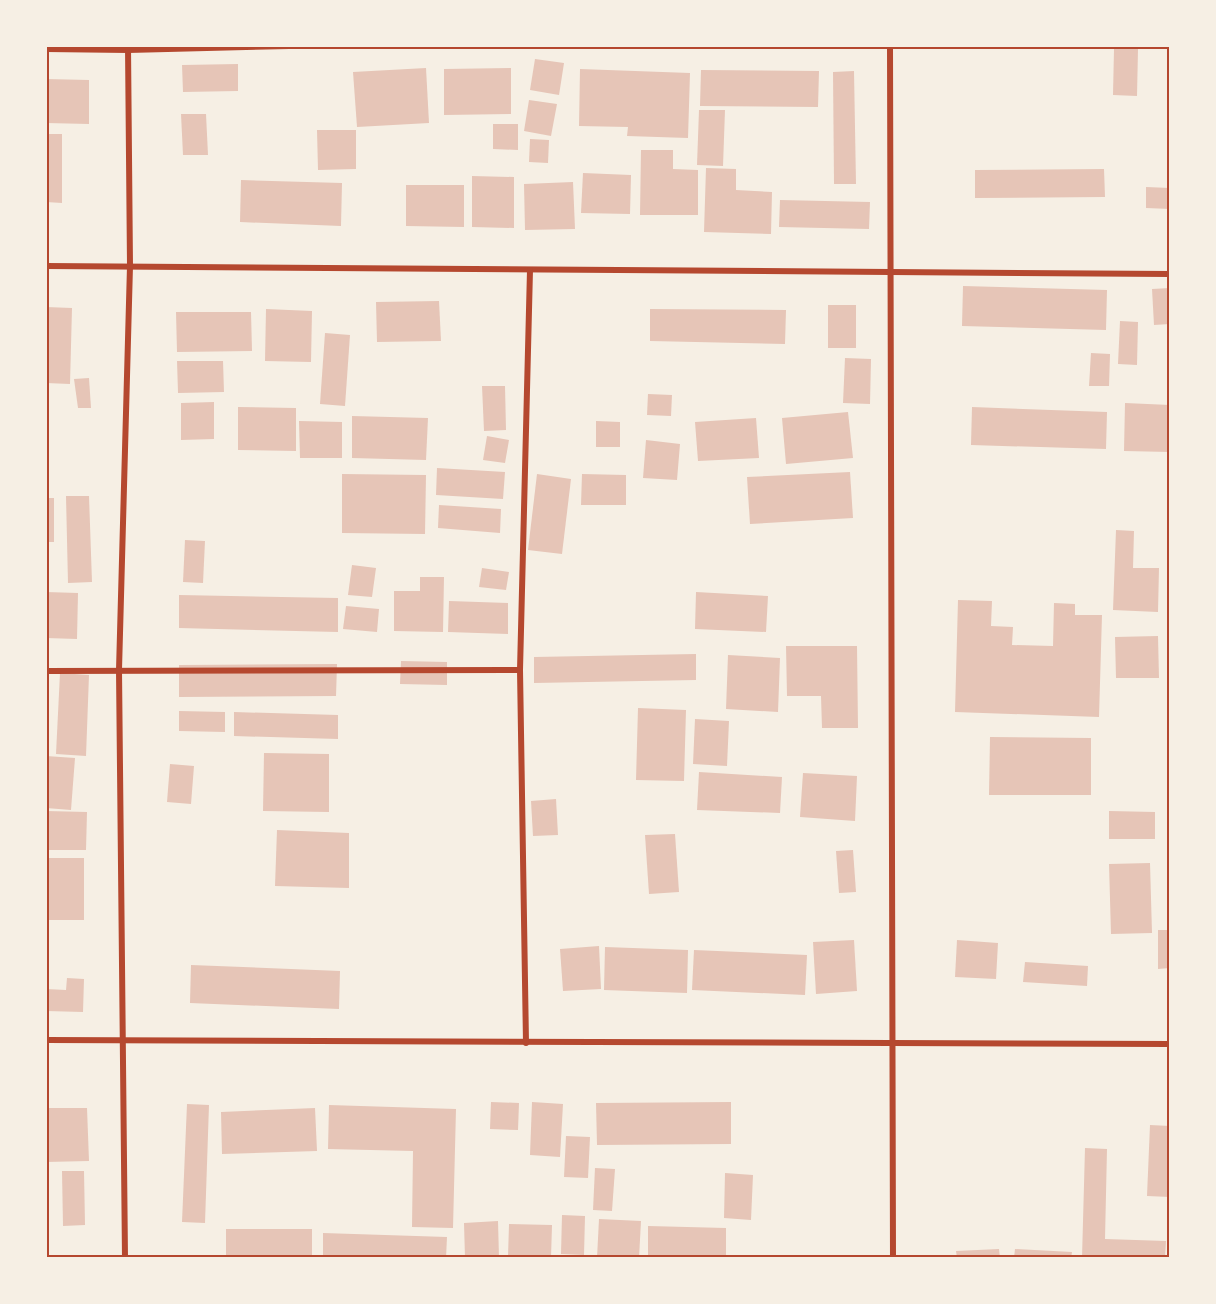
<svg xmlns="http://www.w3.org/2000/svg" width="1216" height="1304" font-family="'Work Sans',sans-serif">
  <style>
    .building { fill: #e6c5b7 }
    .lines { fill: none; stroke-linecap: round; stroke-linejoin: round }
    .minor { stroke: #b5482f; stroke-width: 6 }
    .neatline { fill: none; stroke: #b5482f; stroke-width: 2 }
  </style>
  <rect width="100%" height="100%" fill="#f6efe4"/>
  <!-- building -->
  <g class="building">
    <path d="M1114,49h24l-1,47 -24,-1z"/>
    <path d="M535,59l29,4 -5,32 -29,-5z"/>
    <path d="M238,64v27l-55,1 -1,-27z"/>
    <path d="M426,68l3,55 -72,4 -4,-55z"/>
    <path d="M511,68v46l-67,1v-46z"/>
    <path d="M580,69l110,4 -2,65 -61,-2 1,-9 -49,-1z"/>
    <path d="M701,70l118,1 -1,36 -118,-1z"/>
    <path d="M854,71l2,113h-22l-1,-112z"/>
    <path d="M46,79l43,1v44l-43,-1z"/>
    <path d="M529,100l28,4 -6,32 -27,-5z"/>
    <path d="M699,110h26l-2,56 -26,-1z"/>
    <path d="M181,114h25l2,41h-25z"/>
    <path d="M493,124h25v26l-25,-1z"/>
    <path d="M317,130h39v39l-38,1z"/>
    <path d="M46,134h16v69l-16,-1z"/>
    <path d="M530,139l19,1 -1,23 -19,-1z"/>
    <path d="M641,150h32v19l25,1v45h-58z"/>
    <path d="M706,168l30,1v21l36,2 -1,42 -67,-2z"/>
    <path d="M1104,169l1,28 -130,1v-28z"/>
    <path d="M583,173l48,2 -1,39 -49,-1z"/>
    <path d="M472,176l42,1v51l-42,-1z"/>
    <path d="M241,180l101,3 -1,43 -101,-4z"/>
    <path d="M573,182l2,47 -50,1 -1,-46z"/>
    <path d="M406,185h58v42l-58,-1z"/>
    <path d="M1146,187l24,1v21l-24,-1z"/>
    <path d="M780,200l90,2 -1,27 -90,-2z"/>
    <path d="M963,286l144,4 -1,40 -144,-4z"/>
    <path d="M1170,288v36l-16,1 -2,-36z"/>
    <path d="M439,301l2,40 -64,1 -1,-40z"/>
    <rect x="828" y="305" width="28" height="43"/>
    <path d="M46,307l26,1 -2,76 -24,-1z"/>
    <path d="M266,309l46,2 -1,51 -46,-1z"/>
    <path d="M650,309l136,1 -1,34 -135,-3z"/>
    <path d="M176,312h75l1,39 -75,1z"/>
    <path d="M1120,321l18,1 -1,43 -19,-1z"/>
    <path d="M325,333l25,2 -5,71 -25,-2z"/>
    <path d="M1091,353l19,1 -1,32h-20z"/>
    <path d="M845,358l26,1 -1,45 -27,-1z"/>
    <path d="M177,361h46l1,31 -46,1z"/>
    <path d="M89,378l2,30h-13l-4,-29z"/>
    <path d="M482,386h23l1,44 -22,1z"/>
    <path d="M648,394l24,1 -1,21 -24,-1z"/>
    <path d="M214,402v37l-33,1v-37z"/>
    <path d="M1125,403l45,2v47l-46,-1z"/>
    <path d="M238,407l58,1v43l-58,-1z"/>
    <path d="M972,407l135,5 -1,37 -135,-4z"/>
    <path d="M848,412l5,46 -67,6 -4,-46z"/>
    <path d="M352,416l76,2 -2,42 -74,-2z"/>
    <path d="M756,418l3,40 -61,3 -3,-39z"/>
    <path d="M299,421l43,1v36h-42z"/>
    <path d="M596,421l24,1v25h-24z"/>
    <path d="M487,436l22,4 -4,23 -22,-3z"/>
    <path d="M646,440l34,4 -3,36 -34,-2z"/>
    <path d="M437,468l68,4 -2,27 -67,-4z"/>
    <path d="M850,472l3,46 -103,6 -3,-47z"/>
    <path d="M342,474l84,1 -1,59 -83,-1z"/>
    <path d="M537,474l34,5 -9,75 -34,-4z"/>
    <path d="M582,474l44,1v30h-45z"/>
    <path d="M66,496h23l3,86 -24,1z"/>
    <rect x="46" y="498" width="8" height="44"/>
    <path d="M439,505l62,4 -1,24 -62,-5z"/>
    <path d="M1116,530l18,1 -1,37h26l-1,44 -45,-2z"/>
    <path d="M185,540l20,1 -2,42 -20,-1z"/>
    <path d="M352,565l24,3 -4,29 -24,-2z"/>
    <path d="M482,568l27,4 -3,18 -27,-3z"/>
    <path d="M420,577h24l-1,55 -49,-1v-40h26z"/>
    <path d="M46,592l32,1 -1,46 -31,-1z"/>
    <path d="M696,592l72,4 -2,36 -71,-3z"/>
    <path d="M179,595l159,3v34l-159,-4z"/>
    <path d="M958,600l34,1 -1,25 22,1 -1,18 41,1 1,-43 21,1v11h27l-3,102 -144,-5z"/>
    <path d="M449,601l59,2v31l-60,-2z"/>
    <path d="M346,606l33,3 -2,23 -34,-3z"/>
    <path d="M1158,636l1,42h-43l-1,-41z"/>
    <path d="M786,646h71l1,82h-36l-1,-32h-34z"/>
    <path d="M696,654v26l-162,3v-26z"/>
    <path d="M728,655l52,3 -2,54 -52,-3z"/>
    <path d="M401,661l46,1v23l-47,-1z"/>
    <path d="M337,664l-1,32 -157,1v-32z"/>
    <path d="M60,673l29,2 -3,81 -30,-2z"/>
    <path d="M638,708l48,2 -2,71 -48,-1z"/>
    <path d="M179,711l46,1v20l-46,-1z"/>
    <path d="M234,712l104,3v24l-104,-3z"/>
    <path d="M695,719l34,2 -2,45 -34,-2z"/>
    <path d="M990,737l101,1v57h-102z"/>
    <path d="M264,753l65,1v58l-66,-1z"/>
    <path d="M46,756l29,2 -4,52 -25,-2z"/>
    <path d="M170,764l24,2 -3,38 -24,-2z"/>
    <path d="M699,772l83,5 -2,36 -83,-3z"/>
    <path d="M803,773l54,3 -2,45 -55,-4z"/>
    <path d="M556,799l2,36 -25,1 -2,-35z"/>
    <path d="M46,811l41,1 -1,38h-40z"/>
    <path d="M1109,811l46,1v27h-46z"/>
    <path d="M277,830l72,3v55l-74,-2z"/>
    <path d="M675,834l4,58 -30,2 -4,-59z"/>
    <path d="M853,850l3,42 -17,1 -3,-42z"/>
    <rect x="46" y="858" width="38" height="62"/>
    <path d="M1150,863l2,70 -41,1 -2,-70z"/>
    <path d="M1158,930h12v38l-12,1z"/>
    <path d="M854,940l3,51 -41,3 -3,-52z"/>
    <path d="M957,940l41,3 -2,36 -41,-2z"/>
    <path d="M599,946l2,43 -38,2 -3,-42z"/>
    <path d="M605,947l83,3 -1,43 -83,-3z"/>
    <path d="M694,950l113,5 -2,40 -113,-5z"/>
    <path d="M1025,962l63,4 -1,20 -64,-4z"/>
    <path d="M191,965l149,6 -1,38 -149,-6z"/>
    <path d="M67,978l17,1 -1,33 -37,-1v-22l20,1z"/>
    <path d="M491,1102l28,1 -1,27 -28,-1z"/>
    <path d="M532,1102l31,2 -3,53 -30,-2z"/>
    <path d="M731,1102v42l-134,1 -1,-42z"/>
    <path d="M187,1104l22,1 -4,118 -23,-1z"/>
    <path d="M329,1105l127,4 -3,119 -41,-1 1,-76 -85,-2z"/>
    <path d="M46,1108h41l2,53 -43,1z"/>
    <path d="M315,1108l2,43 -95,3 -1,-42z"/>
    <path d="M1150,1125l20,1v71l-23,-1z"/>
    <path d="M566,1136l24,1 -2,41 -24,-1z"/>
    <path d="M1085,1148l22,1 -2,90 61,2 -1,17h-83z"/>
    <path d="M595,1168l20,1 -3,42 -19,-1z"/>
    <path d="M62,1171h22l1,54 -22,1z"/>
    <path d="M725,1173l28,2 -2,45 -27,-2z"/>
    <path d="M562,1215l23,1 -1,39 -23,-1z"/>
    <path d="M599,1219l42,2 -2,37h-42z"/>
    <path d="M498,1221l1,37h-34l-1,-35z"/>
    <path d="M509,1224l43,1 -1,33 -43,-1z"/>
    <path d="M648,1226l78,2v30h-78z"/>
    <rect x="226" y="1229" width="86" height="29"/>
    <path d="M323,1233l124,4 -1,21h-123z"/>
    <path d="M999,1249l1,9h-43l-1,-7z"/>
    <path d="M1015,1249l57,3 -1,6h-57z"/>
  </g>
  <g class="lines">
    <!-- minor -->
    <g class="minor">
      <path d="M890,46l3,1212"/>
      <path d="M46,49l82,1 161,-4"/>
      <path d="M46,266l1124,8"/>
      <path d="M46,671l474,-1"/>
      <path d="M46,1040l1124,4"/>
      <path d="M526,1043l-6,-373 10,-400"/>
      <path d="M125,1258l-6,-588 11,-404 -2,-220"/>
    </g>
  </g>
  <!-- border -->
  <rect width="1216" height="1304" fill="none" stroke="#f6efe4" stroke-width="96"/>
  <rect x="48" y="48" width="1120" height="1208" class="neatline"/>
</svg>
